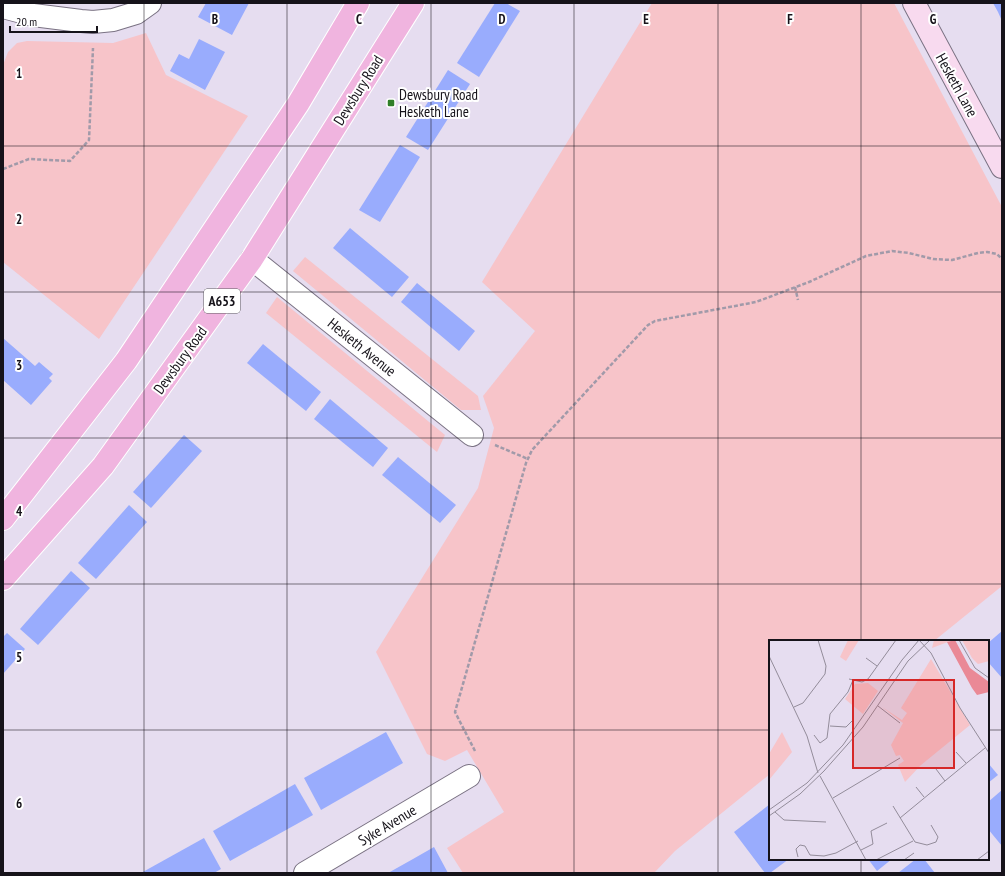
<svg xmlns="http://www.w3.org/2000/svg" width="1005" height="876" font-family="'PT Sans Narrow',sans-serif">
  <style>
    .green { fill: #f7c4c9 }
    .building { fill: #99acfd }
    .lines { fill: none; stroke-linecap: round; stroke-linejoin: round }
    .street-casing { stroke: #7a7283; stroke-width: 24 }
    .secondary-casing { stroke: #7a7283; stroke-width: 24 }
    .primary-casing { stroke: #fff; stroke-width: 24 }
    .path { stroke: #a19aa9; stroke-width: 2.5; stroke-dasharray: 4 2; stroke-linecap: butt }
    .street { stroke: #fff; stroke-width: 22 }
    .secondary { stroke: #f8daef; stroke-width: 22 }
    .primary { stroke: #f0b4df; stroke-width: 22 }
    .grid { fill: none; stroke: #16131a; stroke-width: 1; stroke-opacity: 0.55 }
    .poi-dot { fill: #307f29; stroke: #fff; stroke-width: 1.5 }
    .labels { text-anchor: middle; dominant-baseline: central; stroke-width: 4; stroke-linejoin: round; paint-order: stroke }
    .shield { fill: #fff; stroke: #5c5a5f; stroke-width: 1 }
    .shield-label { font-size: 14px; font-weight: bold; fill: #16131a }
    .street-label { font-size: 15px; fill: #16131a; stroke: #fff }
    .poi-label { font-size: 15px; fill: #16131a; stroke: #fff; text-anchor: start }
    .inset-road { fill: none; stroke: #938c9a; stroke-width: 1 }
    .view { fill: #d62828; fill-opacity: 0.15; stroke: #d62828; stroke-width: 2 }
    .inset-edge { fill: none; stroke: #16131a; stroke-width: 2 }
    .grid-label { font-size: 13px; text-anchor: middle; font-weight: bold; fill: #16131a; stroke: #fff; stroke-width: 4; stroke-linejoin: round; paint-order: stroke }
  </style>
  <rect width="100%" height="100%" fill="#e6ddf0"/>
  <!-- green -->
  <g class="green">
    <path d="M652,3h242l108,204v379l-68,55h-164v133l-95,77 -21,22h-191l-16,-25 57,-36 -37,-62 -22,11 -18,-7 -51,-102 102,-164 16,-60 -11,-32 52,-65 -53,-49z"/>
    <path d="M146,33l20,42 82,41 -149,223 -96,-77v-197l5,-13 9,-9 10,-2 86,2z"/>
    <path d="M305,257l173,139 3,14h-20l-168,-139z"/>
    <path d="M277,297l168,138 -8,17 -171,-139z"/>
  </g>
  <!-- building -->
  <g class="building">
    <path d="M206,3h10l2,1 1,-1h30l-17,32 -34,-18z"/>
    <path d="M495,3h11l14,8 -41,66 -22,-14z"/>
    <path d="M993,3h9v18l-4,-9z"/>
    <path d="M199,39l26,13 -20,38 -35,-19 9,-17 10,5z"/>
    <path d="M448,70l22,14 -42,66 -22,-13z"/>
    <path d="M400,145l20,12 -40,65 -21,-12z"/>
    <path d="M350,228l59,49 -17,20 -59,-49z"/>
    <path d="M417,283l58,48 -16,20 -58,-49z"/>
    <path d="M3,338l32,28 4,-4 14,12 -4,4 3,3 -21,24 -28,-25z"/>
    <path d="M263,344l58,48 -15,19 -59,-48z"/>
    <path d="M330,399l58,49 -15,19 -59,-48z"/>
    <path d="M184,435l18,16 -51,57 -18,-16z"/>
    <path d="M398,457l58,48 -16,18 -58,-48z"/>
    <path d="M129,505l18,17 -51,57 -18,-16z"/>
    <path d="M71,571l19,17 -52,57 -18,-16z"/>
    <path d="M1002,631v47l-14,-16v-19z"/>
    <path d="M7,633l18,16 -22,25v-37z"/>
    <path d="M386,732l17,31 -82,47 -17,-32z"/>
    <path d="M988,763l10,12 -10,8z"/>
    <path d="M295,784l18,31 -83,46 -17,-30z"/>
    <path d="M1002,790v56l-14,-17v-27z"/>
    <path d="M770,804v55h19l-19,14h-5l-31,-41z"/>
    <path d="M204,838l17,31 -7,4h-73z"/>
    <path d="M434,847l14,26h-60l25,-14z"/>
    <path d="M868,859h24l-15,12z"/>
    <path d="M916,859h8l11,14h-37z"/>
  </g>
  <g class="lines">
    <!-- street casing -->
    <g class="street-casing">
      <g id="street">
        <path d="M3,7l30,8 48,6 12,1 20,-2 23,-7 14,-10"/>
        <path d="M252,259l220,176"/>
        <path d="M305,873l164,-97"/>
      </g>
    </g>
    <!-- secondary casing -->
    <g class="secondary-casing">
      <path id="secondary" d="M914,3l88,164"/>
    </g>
    <!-- primary casing -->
    <g class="primary-casing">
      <g id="primary">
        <path d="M3,519l123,-158 172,-257 60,-101"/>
        <path d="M3,579l100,-113 149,-207 161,-256"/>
      </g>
    </g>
    <!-- path -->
    <g class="path">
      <path d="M3,169l26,-10 41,2 19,-21 4,-92"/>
      <path d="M795,287l3,13"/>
      <path d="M495,445l33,14"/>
      <path d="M475,751l-20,-39 71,-249 6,-13 116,-125 7,-4 101,-19 53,-20 57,-26 26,-5 17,2 24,6 19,1 26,-7 9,-1 10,2 5,5"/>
    </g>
    <!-- street -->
    <use href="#street" class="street"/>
    <!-- secondary -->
    <use href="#secondary" class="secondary"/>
    <!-- primary -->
    <use href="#primary" class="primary"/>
  </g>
  <!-- grid -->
  <path class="grid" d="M144,3v870M287,3v870M431,3v870M574,3v870M718,3v870M861,3v638M3,146h999M3,292h999M3,438h999M3,584h999M3,730h767M988,730h14M861,859v14"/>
  <!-- markers -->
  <rect class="poi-dot" x="387" y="99" width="8" height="8" rx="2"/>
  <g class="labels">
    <!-- shield labels -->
    <rect class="shield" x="204" y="289" width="36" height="24" rx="3"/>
    <g class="shield-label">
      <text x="222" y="301">A653</text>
    </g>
    <!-- street labels -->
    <g class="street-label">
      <text transform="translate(957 85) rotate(61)">Hesketh Lane</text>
      <text transform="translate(358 90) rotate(-58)">Dewsbury Road</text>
      <text transform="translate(362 347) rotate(39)">Hesketh Avenue</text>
      <text transform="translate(180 360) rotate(-54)">Dewsbury Road</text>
      <text transform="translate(387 825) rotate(-31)">Syke Avenue</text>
    </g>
    <!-- poi labels -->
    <g class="poi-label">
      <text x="399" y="94">Dewsbury Road<tspan x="399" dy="17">Hesketh Lane</tspan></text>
    </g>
  </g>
  <!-- overview -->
  <g transform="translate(769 640)">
    <rect width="220" height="220" fill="#e6ddf0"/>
    <path d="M79,0h11l-13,21 -6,-4zM165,0h19l-21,8zM193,0h27v21l-11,3 -6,-6zM162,19l39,66 -49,40 -16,17 -7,-17 6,-4 -4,-6 -4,1 -5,-11 12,-22 -21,-16 20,13 5,-7 -6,-5zM99,43l10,8 -15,23 -18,-15 10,-15zM13,92l10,20 -23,28v-26z" fill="#f7c4c9"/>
    <path d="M186,0l15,28 19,14v10l-12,3 -5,-7 -25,-46z" fill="#ea8996"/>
    <path class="inset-road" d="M150,0l12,13 29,55 29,45M190,0l16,28 14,10M0,16l38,80 11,37M97,18l11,8M80,39l13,3 6,-3 28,-39M109,66l22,17M25,67l9,-4 22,-29 1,-8 -8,-26M61,86l16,1 6,-6M45,95l6,8 7,-5 3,-24 18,-22 5,-12M187,112l10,11M167,129l9,12M51,136l46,84M147,147l8,10M64,158l67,-40M124,166l22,36 12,3 9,-3 2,-5 -7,-12M0,170l38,-27 36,-38 59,-85 17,-20M6,172l9,8 42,2M0,176l31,-22 24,-23 39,-44 45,-66 22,-21M131,178l85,-70M92,210l12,-6 -2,-13 16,-8M29,217l-2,-8 4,-4 5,1 5,9 14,1 12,-3 22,-12M107,220l37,-19M135,220l10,-7M208,220l12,-9"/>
    <path class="view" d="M84,40h101v88h-101z"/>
    <rect width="220" height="220" class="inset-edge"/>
  </g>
  <g class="grid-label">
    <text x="215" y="24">B</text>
    <text x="359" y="24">C</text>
    <text x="502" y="24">D</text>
    <text x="646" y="24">E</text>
    <text x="790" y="24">F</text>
    <text x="933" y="24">G</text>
    <text x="19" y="78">1</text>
    <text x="19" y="224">2</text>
    <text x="19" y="370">3</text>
    <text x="19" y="516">4</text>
    <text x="19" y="662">5</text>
    <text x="19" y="808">6</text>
  </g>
  <!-- border -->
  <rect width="1005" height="876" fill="none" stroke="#16131a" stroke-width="8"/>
  <!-- scale -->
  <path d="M10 26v6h87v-6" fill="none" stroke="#16131a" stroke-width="2"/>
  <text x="16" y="26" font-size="12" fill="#16131a" stroke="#ffffff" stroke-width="3" paint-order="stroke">20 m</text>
</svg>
